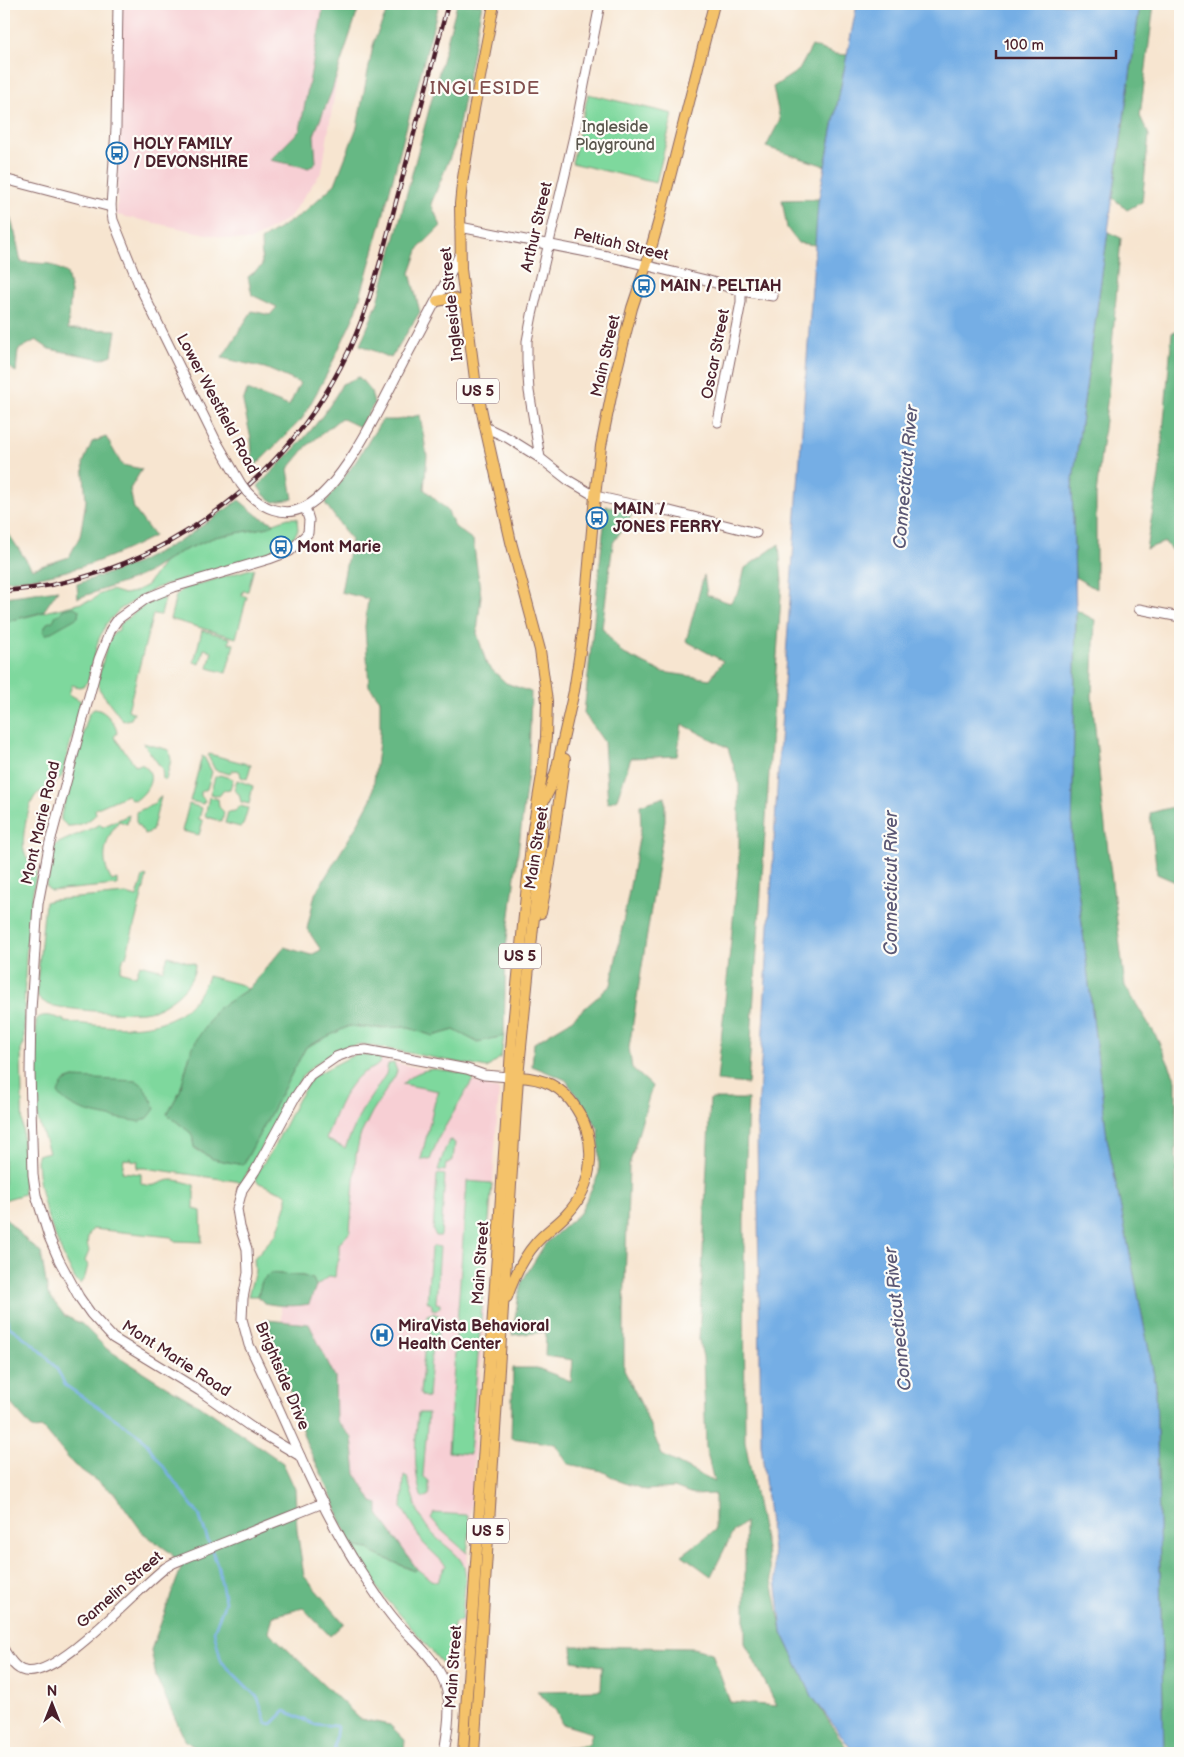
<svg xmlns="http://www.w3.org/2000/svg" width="1184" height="1757" font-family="'Balsamiq Sans',sans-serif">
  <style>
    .built { fill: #f7cfd4 }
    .green { fill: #7ed89d; stroke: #647c64; fill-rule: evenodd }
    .forest { fill: #66b884; stroke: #586c58 }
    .water { fill: #74aee5; stroke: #5f6688 }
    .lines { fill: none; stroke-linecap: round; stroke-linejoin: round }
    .stream { stroke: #74aee5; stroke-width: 2.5 }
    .minor-casing { stroke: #876465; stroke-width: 11 }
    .major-casing { stroke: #876465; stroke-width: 12 }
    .minor { stroke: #fff; stroke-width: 9 }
    .major { stroke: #f4c26a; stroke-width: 10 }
    .rail-casing { stroke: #4a1f2b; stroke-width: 4.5 }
    .rail { stroke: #fdfcf7; stroke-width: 2.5; stroke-dasharray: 8; stroke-linecap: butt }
    .minor-bridge-casing { stroke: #876465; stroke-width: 11; stroke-linecap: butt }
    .minor-bridge { stroke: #fff; stroke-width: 9 }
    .labels { text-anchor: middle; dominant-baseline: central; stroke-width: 4.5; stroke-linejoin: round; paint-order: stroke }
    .shield { fill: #fdfcf7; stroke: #806168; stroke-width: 1 }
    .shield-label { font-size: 15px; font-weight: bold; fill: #4a1f2b }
    .park-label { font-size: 16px; fill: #5a564d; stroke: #fdfcf7 }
    .poi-label { font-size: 16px; font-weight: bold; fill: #4a1f2b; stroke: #fdfcf7; text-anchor: start }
    .street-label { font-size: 16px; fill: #4a1f2b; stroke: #fdfcf7 }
    .water-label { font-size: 18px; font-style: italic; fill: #5b5875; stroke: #fdfcf7 }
    .quarter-label { font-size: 19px; letter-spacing: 1px; fill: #814f4e; stroke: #fdfcf7 }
  </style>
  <rect width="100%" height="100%" fill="#fdfcf7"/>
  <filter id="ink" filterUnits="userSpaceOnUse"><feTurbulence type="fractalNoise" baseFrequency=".02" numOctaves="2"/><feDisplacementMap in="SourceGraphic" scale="10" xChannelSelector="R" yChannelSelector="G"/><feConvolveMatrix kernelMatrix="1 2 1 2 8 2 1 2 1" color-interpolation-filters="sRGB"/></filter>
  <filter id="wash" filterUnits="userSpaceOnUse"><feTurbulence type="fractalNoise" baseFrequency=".0096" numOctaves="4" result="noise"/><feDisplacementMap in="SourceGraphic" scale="20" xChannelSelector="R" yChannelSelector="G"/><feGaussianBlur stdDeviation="1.12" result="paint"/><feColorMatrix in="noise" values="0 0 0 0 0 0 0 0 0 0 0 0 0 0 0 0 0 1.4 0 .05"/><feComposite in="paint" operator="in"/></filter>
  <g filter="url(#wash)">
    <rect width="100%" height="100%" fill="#f7e5d0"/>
    <!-- built -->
    <g class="built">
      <path d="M120,4h229l-27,167 -33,47 -39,23 -20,-2 -113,-24z"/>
      <path d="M373,1058l88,19 38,13 -36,537 -66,-54 -114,-210 -2,-55 23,-183z"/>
    </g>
    <!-- green -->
    <g class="green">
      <path d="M588,94l85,20 -17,69 -84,-20z"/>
      <path d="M288,518h9l1,12 -10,16 -132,42 -21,12 -16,10 -13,14 -8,17 -10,40 -5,5 -4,1 -7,-2 -3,9 12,7 -19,75c-6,9 -17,11 -25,18 -9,8 -16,45 -13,57 2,8 9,13 13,19 -12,57 -13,116 -13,174l-3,6 3,144 -20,6v-575l5,-4 84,-21 5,-5 13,-5 13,4 10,-2 13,-7 16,-22 15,-10 37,-16 54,-10 5,-4z"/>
      <path d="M254,568l-6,23h-5l-1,4 5,2 -11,41 -66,-19 6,-23 6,-7z"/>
      <path d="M161,597l4,2 -4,16 -8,-1 -25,96 6,3 -3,6 -8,2 -24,-32 -1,-10 10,-37 6,-10 5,-2v-5l25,-20z"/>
      <path d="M202,630l28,8 -1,5 5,1 -8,29 -18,-5 4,-17 -8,-2 -4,15 -6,-2z"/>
      <path d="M94,709c10,0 22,14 23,24l-3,4 22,29 5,-2c18,9 7,28 -5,36l-5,-1 -4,-4 -32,14 1,5c-5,7 -20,13 -29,12l-6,-6v-5l28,-102z"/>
      <path d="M143,743l26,7 2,10 -5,20 -3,-1 -1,-10z"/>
      <path d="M209,754l42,11 -4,14 -6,-2 -1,-5 -3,-2 -5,1 -2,3 -15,-4 -7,-14z"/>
      <path d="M202,756l2,1 8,15 -5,17 -6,3v4l4,4 -2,4 -13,-3z"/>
      <path d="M220,775l13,4 -3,10 -6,1 -5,6 -9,-2 5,-17z"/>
      <path d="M237,780l16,6 -4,18 -8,-2 -2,-8 -5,-4z"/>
      <path d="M159,797h2l-9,34 -7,3 -9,-12v-10l18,-8z"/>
      <path d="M209,797l9,2 1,8 5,5 -2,10 -17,-6z"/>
      <path d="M189,804l13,4 -3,11 4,2 -4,14 -17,-4z"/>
      <path d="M240,806l8,2 -5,17 -3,2 -15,-4 3,-11 7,-1z"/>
      <path d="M129,815l-2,9 -8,-3c-14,17 -20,40 -7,60l5,-2v6l-67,6 -4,-5 5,-34 5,-8 45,-20 1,3z"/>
      <path d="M147,876l-21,81h-2l-4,14 16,5 4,-12 23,6 5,-14 27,8c0,21 -24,39 -42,46 -16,6 -85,0 -103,-5 -5,-2 -8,-4 -12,-8l-1,-13 8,-82 7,-2 74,-6 11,3 6,-20z"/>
      <path d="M208,976l34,9 6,4 -31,20 -26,42 -11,40 -13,23 25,20 2,14 19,11 30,6 63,-118 43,-21 25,2 32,-1 27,9 21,-6 23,12 27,-6 -3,21 -14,11 -125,-24c-23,4 -46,16 -61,34l-59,104 -97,-14h-8l1,-7 -7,-1v-2h-2v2l-5,-1 -2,13 19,2v9c14,7 19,-3 32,-3 7,0 15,3 21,5v24l7,2 1,31 -27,-1 -4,-4 -78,-8c-6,6 -7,14 -4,22l-4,10 3,4 -3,12 -5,7 -5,-5c-20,-39 -38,-80 -38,-124l12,-3 -12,-35 -1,-97c6,-8 19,-3 28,0v2c55,5 119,19 144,-46zM74,1078l71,15 8,8 -92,-16 4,-4z"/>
      <path d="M356,1054l23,2 2,4c-4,10 -15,9 -22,16 -16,14 -26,43 -33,63l19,9 16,-36 25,-38 2,-10 6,-1 3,8 -2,5 -23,36 -12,24 -4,19 -6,77 -11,12v16l-3,6 -1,11 -6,-1 -13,10 -3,-7 -10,-3 -33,-3 -8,8 -4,15h-10l7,-25 -1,-13 23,-25 10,-30v-7l-3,-3 -25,-10 -3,-3v-6l17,-25 25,-50 15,-23z"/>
      <path d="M434,1069l35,5 5,4 -35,59 -9,23 -9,-1 14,-58 4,-10 -37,-7c9,-9 19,-14 32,-15z"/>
      <path d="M450,1140h1l4,3 -2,17 -7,4 -1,7 -7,-1 7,-21z"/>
      <path d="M438,1174l7,1 -4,61h-5l-3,-6 4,-54z"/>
      <path d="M467,1181l25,2 -22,271 -22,-2z"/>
      <path d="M434,1246l6,1 -4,56 4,1v3l-4,4 -4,-2v-4l-5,-4 4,-52z"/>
      <path d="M433,1313l7,3 -3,27 -5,1 -4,54 -6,-2 -2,-3 5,-49 5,-6v-7l-4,-3 1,-13z"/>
      <path d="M418,1413h10l-5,63 6,5v14l-6,3 -2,-2c-8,-29 -6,-53 -3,-83z"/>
      <path d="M404,1475l3,2c6,20 10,40 25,56 9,11 28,20 32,34 4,9 -2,42 -3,54h-3l-4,3 -3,32 -4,13 -69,-80 -27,-43 18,3 4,4 41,18 3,-2 14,11 6,2 9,-17 -23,-22 -21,-35z"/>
      <path d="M434,1513l33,2 4,8 -4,30 -26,-23 -10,-12z"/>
    </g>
    <!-- forest -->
    <g class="forest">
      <path d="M324,4h36l-29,89 -17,42 2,27 -7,6 -39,-8 30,-30z"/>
      <path d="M390,4h49l-57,216 -26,92 -29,62 -25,45 -49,49 -2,-29 -8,-37 4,-12 42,16 11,-23 -35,-15 -43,-10 30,-47 18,4 7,-8 -25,-12 -4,-18 14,-11 -1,-26 42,-27 32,-29 22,-57 17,-86z"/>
      <path d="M457,4h25l-27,141 -24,59 10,22 -22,22 -9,25 10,39 -29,46 -31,-13 18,-43z"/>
      <path d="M1140,4h14l-14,112 9,19 -7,67 -15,8 -14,-12z"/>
      <path d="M812,46l23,8 12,1 -22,111 -59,-19 14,-27 -7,-33 26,-17z"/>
      <path d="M4,198l11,35 6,29 29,2 17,9 4,19 -3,37 48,1 -4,25 -10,4 -53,-10 -13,-9 -18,10 -2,22 -12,-8z"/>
      <path d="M819,199l-4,46 -17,-2 -11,-15 -5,-28z"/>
      <path d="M1108,232l13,6 -13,157 -12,100v94l-21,-12 -3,-90z"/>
      <path d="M1180,330v222l-8,-1 -7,-9 -19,7 13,-73 13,-143z"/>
      <path d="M359,377l12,14 3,13 -14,23 -19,-9 -34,28 -19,23 5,30 -19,3 -10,-7 -6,-9c30,-31 65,-63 84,-102z"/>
      <path d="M420,415l7,41 -3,33 23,21 8,17 18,13 8,56 -4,37 10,32 19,18 25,9 -2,73 -23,182 -2,89 -27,6 -23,-12 -21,6 -27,-9 -32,1 -25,-2 -43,21 -63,118 -30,-6 -19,-12 -2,-13 -25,-20 13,-23 11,-40 6,-12 20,-30 31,-20 36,-42 27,8 10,-5 -14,-21 8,-35 41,-67 16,-30 8,-63v-34l-11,-14 -4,-59 3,-28 -27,-7 10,-52 -26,-37 31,-42 26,-41h15z"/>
      <path d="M106,437l16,28 20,4 -12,20 4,20 20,27c-47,25 -97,42 -150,45v-54l28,42 37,-12 11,-21 6,-35 -3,-38 9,-21z"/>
      <path d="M239,500l19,16 16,7 -5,4 -54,10 -37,16 -29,19 -18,8 -53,18 -1,-14 58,-20 48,-25z"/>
      <path d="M606,506l27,7 -20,30 -11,85 20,25 40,19 48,7 13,-18 -37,-20 18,-66 3,20 23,8 9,-12 6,-23 34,-24 3,38 -34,502 -31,-3 22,-221v-77l-11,-35 -46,-24 -5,32 -46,2 -14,41 -9,4 -4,-61 -20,-29z"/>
      <path d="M58,590l-15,22 -34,9 -5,4v-28z"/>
      <path d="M74,607l5,3 -1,7 -32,18 -3,-4 4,-8 6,-2 3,-6 4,-1 3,-5z"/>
      <path d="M1076,610l19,10 -3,76 10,106 23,184 30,48 21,46v165l4,44v464h-16l-8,-367 -49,-248 -35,-299z"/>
      <path d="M665,797v24l-36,227 3,20 20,18 -23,80 -5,144v60l18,36 20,49 52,27 -8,-34 -3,-91 -4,-17 11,-241h38l-4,120 1,222 37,191 30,64 38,57h-313l52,-9 3,-11 -30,-9 -6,-13 -19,-20 64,-1 1,-24 -29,-5 -1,-15 121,2 19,5 18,49 47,4 -32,-63v-121l-12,10 -22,44 -29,-21 33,-25v-36l-22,1 -19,-7 -28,2 -25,-8 -19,-11 -34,-7 -13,-20 -44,-6 2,-70h24l34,13 2,-21 -28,-4 1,-24 -34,3 9,-52 24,-39 35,-31 19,-40v-43l-33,-50 -34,-14 2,-23 35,-21 42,-37 30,-157 -1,-23z"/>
      <path d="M1180,805v79l-23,-10 -7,-61z"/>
      <path d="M74,1078l63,3 7,5c2,9 9,13 11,23l-7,9 -8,4c-24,-5 -69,-7 -82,-29 3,-9 7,-12 16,-15z"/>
      <path d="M4,1216l23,25 14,12 7,41 17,22 17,8 25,25 52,33 51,30 73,51 12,26 2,41 7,46 40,47 -14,13 -27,-28 -30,8 -4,16 91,87 30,6 15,15 -1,13h-203l-16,-13 -29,-63 -5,-27 30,-82 -10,-15 -28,-20 -28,-39 -41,-29 -31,-37 -10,1 -29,-33z"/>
      <path d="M270,1273l33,3 10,3 3,7 -7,18c-16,3 -30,2 -45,-1l-6,-7 4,-15z"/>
      <path d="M267,1320l42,4 26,53 1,43 16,18 4,36 16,28 6,2v10l39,55 -2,2 -42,-18 -4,-4 -18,-3 -26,-65 -18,-36z"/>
    </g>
    <!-- water -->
    <path class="water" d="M857,4h283l-68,483 4,123 -4,229 35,299 49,248 8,367h-310l-42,-57 -30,-64 -21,-188 -4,-313 22,-376 39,-553z"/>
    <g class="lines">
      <!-- stream -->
      <g class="stream">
        <path d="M4,1298l4,28c23,16 47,32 57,59l76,51 58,79 11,31"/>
        <path d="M212,1551l6,15 7,36 -11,29 7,30 37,37 8,25 6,1 13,-13 28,13 24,2 -3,27"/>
      </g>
    </g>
  </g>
  <g filter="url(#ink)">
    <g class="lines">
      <!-- minor casing -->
      <g class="minor-casing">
        <g id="minor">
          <path d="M118,4l-2,124 -5,79 2,13 27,67 75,152 26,45"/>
          <path d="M4,179l107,28"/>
          <path d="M460,227l147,29 99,24 35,11 32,5"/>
          <path d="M718,422l23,-120v-11"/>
          <path d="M485,427l23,11 32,20 28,22 27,16 58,13 17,2 86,22"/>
          <path d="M540,458l-11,-67 -2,-29v-21l5,-26 42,-179 26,-132"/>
          <path d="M247,492c15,16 36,26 58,15 40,-21 78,-106 99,-146 19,-36 38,-71 56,-107"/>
          <path d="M1139,609l41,8"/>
          <path d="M300,1456l-49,-29 -51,-36 -87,-53 -22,-24 -12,-17 -20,-37 -10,-23 -13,-42 -3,-20 -3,-103 1,-62 7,-106 11,-58 50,-187 12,-30 7,-10 29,-21 27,-11 95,-28 21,-8 18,-18 1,-13 -4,-13"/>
          <path d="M4,1650c5,8 11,19 21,21 33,8 113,-83 140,-103 6,-4 12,-7 18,-9l140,-56"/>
          <path d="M444,1753c4,-26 10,-54 -3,-78 -10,-21 -31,-37 -46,-55 -16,-19 -30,-42 -43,-63 -41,-67 -68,-142 -103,-212l-7,-26 1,-21 5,-25 -1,-24 -7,-22 -3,-18 5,-19 13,-19 39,-72 16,-24 26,-18 16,-6 14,-1 101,19 17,6 25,2"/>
        </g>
      </g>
      <!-- major casing -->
      <g class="major-casing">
        <g id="major">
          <path d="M437,301l16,-3 12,6"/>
          <path d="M542,804l8,-15 6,-18 18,-80 9,-59 12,-136 6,-50 14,-69 17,-69 14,-42 13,-46 55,-216"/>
          <path d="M541,913l9,-49 15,-105"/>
          <path d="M507,1297c7,-20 15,-38 29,-54 9,-11 21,-18 31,-29 27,-28 31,-74 9,-106 -14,-22 -33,-30 -58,-31"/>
          <path d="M463,1753l49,-717 20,-201 10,-60 4,-38 1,-36 -7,-51 -29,-108 -26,-115 -10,-48 -14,-110 -1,-65 2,-20 12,-75 20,-105"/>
          <path d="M474,1753l44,-676 24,-240 1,-39"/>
        </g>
      </g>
      <!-- minor -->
      <use href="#minor" class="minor"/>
      <!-- major -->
      <use href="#major" class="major"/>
      <!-- rail casing -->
      <g class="rail-casing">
        <path id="rail" d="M4,591c65,-4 130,-26 185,-61 80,-50 140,-123 173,-211 16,-43 26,-88 38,-132 16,-61 32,-122 48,-183"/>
      </g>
      <!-- rail -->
      <use href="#rail" class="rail"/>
      <!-- minor-bridge casing -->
      <g class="minor-bridge-casing">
        <path id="minor-bridge" d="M241,484l6,8"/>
      </g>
      <!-- minor-bridge -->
      <use href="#minor-bridge" class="minor-bridge"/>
    </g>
  </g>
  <!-- icons -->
  <defs>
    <g id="bus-ring" transform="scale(1.125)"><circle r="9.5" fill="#fdfcf7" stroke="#1f6fb2" stroke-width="1.5"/><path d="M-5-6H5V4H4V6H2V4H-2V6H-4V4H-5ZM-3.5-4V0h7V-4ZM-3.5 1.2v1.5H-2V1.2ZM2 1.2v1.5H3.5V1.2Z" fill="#1f6fb2"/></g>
    <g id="hospital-ring" transform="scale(1.125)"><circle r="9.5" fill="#fdfcf7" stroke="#1f6fb2" stroke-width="1.5"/><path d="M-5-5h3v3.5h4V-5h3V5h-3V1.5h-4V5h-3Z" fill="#1f6fb2"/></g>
  </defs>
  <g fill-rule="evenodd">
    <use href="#bus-ring" x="117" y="153"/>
    <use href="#bus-ring" x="644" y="286"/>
    <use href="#bus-ring" x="597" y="518"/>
    <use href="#bus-ring" x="281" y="547"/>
    <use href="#hospital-ring" x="382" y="1335"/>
  </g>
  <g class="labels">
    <!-- shield labels -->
    <g class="shield">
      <rect x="457" y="378.5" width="42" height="25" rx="4"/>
      <rect x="499" y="943.5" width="42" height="25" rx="4"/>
      <rect x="467" y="1518.5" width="42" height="25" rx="4"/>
    </g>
    <g class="shield-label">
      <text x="478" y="391">US 5</text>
      <text x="520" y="956">US 5</text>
      <text x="488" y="1531">US 5</text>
    </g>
    <!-- park labels -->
    <g class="park-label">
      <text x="615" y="127">Ingleside<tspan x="615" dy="18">Playground</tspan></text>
    </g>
    <!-- poi labels -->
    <g class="poi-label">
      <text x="133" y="144">HOLY FAMILY<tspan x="133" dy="18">/ DEVONSHIRE</tspan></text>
      <text x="660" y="286">MAIN / PELTIAH</text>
      <text x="613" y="509">MAIN /<tspan x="613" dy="18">JONES FERRY</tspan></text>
      <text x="297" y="547">Mont Marie</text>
      <text x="398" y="1326">MiraVista Behavioral<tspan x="398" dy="18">Health Center</tspan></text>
    </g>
    <!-- street labels -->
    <g class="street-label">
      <text transform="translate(537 227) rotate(-77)">Arthur Street</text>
      <text transform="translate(621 245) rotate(13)">Peltiah Street</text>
      <text transform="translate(452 304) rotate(-96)">Ingleside Street</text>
      <text transform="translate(716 354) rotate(-79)">Oscar Street</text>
      <text transform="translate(606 356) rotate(-77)">Main Street</text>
      <text transform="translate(217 404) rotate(62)">Lower Westfield Road</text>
      <text transform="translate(41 823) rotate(-77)">Mont Marie Road</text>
      <text transform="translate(537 848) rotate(-81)">Main Street</text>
      <text transform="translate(481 1263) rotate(-86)">Main Street</text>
      <text transform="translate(176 1359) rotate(33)">Mont Marie Road</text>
      <text transform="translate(282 1376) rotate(67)">Brightside Drive</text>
      <text transform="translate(120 1590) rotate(-41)">Gamelin Street</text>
      <text transform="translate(454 1667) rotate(-86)">Main Street</text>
    </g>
    <!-- water labels -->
    <g class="water-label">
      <text transform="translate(906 477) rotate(-85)">Connecticut River</text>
      <text transform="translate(891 883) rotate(-90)">Connecticut River</text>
      <text transform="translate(898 1319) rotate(-96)">Connecticut River</text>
    </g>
    <!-- quarter labels -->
    <g class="quarter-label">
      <text x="485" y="88">INGLESIDE</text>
    </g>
  </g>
  <!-- margin -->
  <rect width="1184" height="1757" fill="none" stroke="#fdfcf7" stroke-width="20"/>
  <!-- north arrow -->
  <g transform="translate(52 1704)" stroke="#fdfcf7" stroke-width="4" paint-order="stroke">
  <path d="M0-4L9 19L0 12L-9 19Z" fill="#4a1f2b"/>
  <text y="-8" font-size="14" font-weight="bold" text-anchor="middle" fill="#4a1f2b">N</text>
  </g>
  <!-- scale -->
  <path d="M996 50v8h120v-8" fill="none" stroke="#4a1f2b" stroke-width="2.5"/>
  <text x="1004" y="50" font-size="15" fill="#4a1f2b" stroke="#fdfcf7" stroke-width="4" paint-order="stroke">100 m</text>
</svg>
